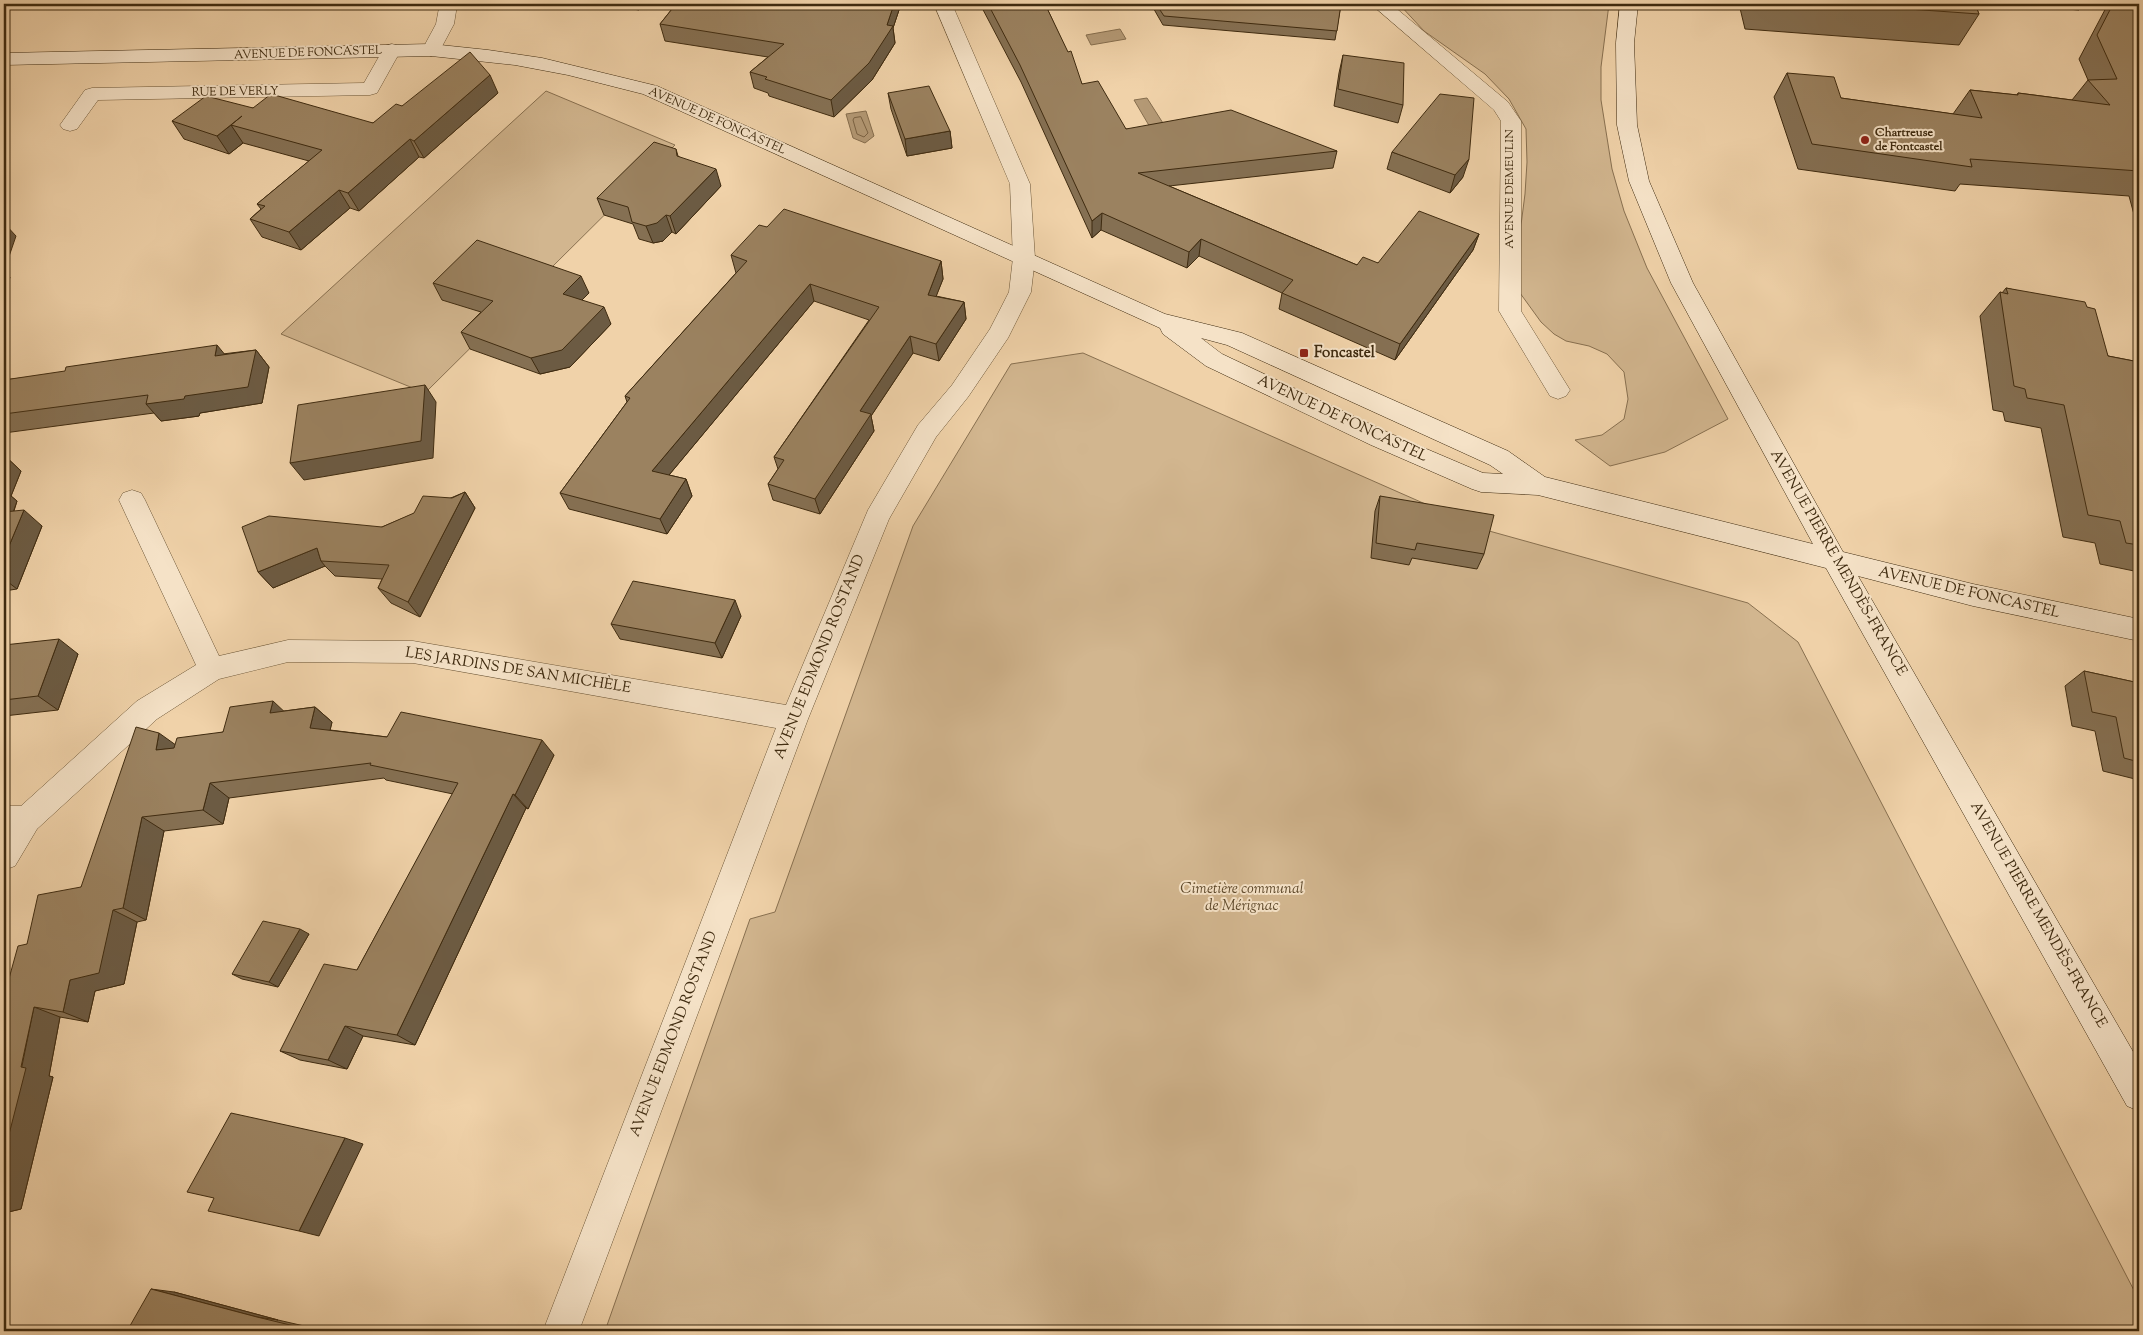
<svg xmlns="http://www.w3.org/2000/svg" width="2143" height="1335" font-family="'Sorts Mill Goudy',serif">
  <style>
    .green { fill: #d2b68f; stroke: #887050 }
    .water { fill: #b49975; stroke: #856d4d }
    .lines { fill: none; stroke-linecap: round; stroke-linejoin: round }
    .shore { stroke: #7a6242; stroke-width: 1 }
    .street-casing { stroke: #6b5536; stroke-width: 1 }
    .secondary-casing { stroke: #3f2b10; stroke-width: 1 }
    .street { fill: #f5e2c7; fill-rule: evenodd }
    .secondary { fill: #f5e2c7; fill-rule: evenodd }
    .wall { fill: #857053; stroke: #3f2b10 }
    .shaded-wall { fill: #6c5b43; stroke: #3f2b10 }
    .building { fill: #9b8260; stroke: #3f2b10 }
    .poi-dot { fill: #8f2418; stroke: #f5e2c7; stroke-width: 2 }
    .labels { text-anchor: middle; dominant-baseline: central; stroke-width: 4; stroke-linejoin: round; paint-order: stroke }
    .far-street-label { font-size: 12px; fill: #3f2b10; stroke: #f5e2c7 }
    .far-poi-label { font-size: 12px; font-weight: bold; fill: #3f2b10; stroke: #f5e2c7; text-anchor: start }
    .poi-label { font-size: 15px; font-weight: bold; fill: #3f2b10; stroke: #f5e2c7; text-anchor: start }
    .street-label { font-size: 15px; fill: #3f2b10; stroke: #f5e2c7 }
    .park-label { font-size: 15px; font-style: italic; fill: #5c4729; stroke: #f5e2c7 }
  </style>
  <rect width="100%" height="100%" fill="#f0d2a9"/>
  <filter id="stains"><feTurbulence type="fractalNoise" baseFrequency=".004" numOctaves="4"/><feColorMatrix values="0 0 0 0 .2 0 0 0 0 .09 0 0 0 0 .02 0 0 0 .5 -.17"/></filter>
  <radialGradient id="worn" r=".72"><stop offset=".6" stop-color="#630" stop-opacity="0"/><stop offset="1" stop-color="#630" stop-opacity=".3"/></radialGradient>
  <!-- green -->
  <g class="green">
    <path d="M1399,4h210l-8,63v33l11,69 12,42 23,57 81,151 -63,33 -55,14 -35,-26 27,-5 22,-16 4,-20 -4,-27 -17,-18 -18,-8 -23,-5 -12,-7 -13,-12 -21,-29 1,-68 4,-31 2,-32 -1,-33 -17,-30 -24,-25 -61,-43z"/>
    <path d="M546,91l129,54 -250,248 -144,-59z"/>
    <path d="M1083,353l399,176 266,74 50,39 341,658v31h-1534l145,-412 25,-7 138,-386 98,-162z"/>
  </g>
  <!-- water -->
  <g class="water">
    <path d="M1120,29l6,10 -35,6 -5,-10z"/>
    <path d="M1147,98l21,33 -14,3 -20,-34z"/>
    <path d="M866,111l8,25 -9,7 -12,-5 -7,-24z"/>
  </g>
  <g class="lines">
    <!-- shore -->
    <path class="shore" d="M861,117l7,16 -4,4 -7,-3 -4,-14 1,-2z"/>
    <!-- street casing -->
    <g class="street-casing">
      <g id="street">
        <path d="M436,4l21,1 -3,19 -16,30 -7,2 -7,-2 -2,-4 14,-26 3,-16z"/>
        <path d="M934,4h18l78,180 5,74 -4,34 -23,46 -40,59 -32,40 -47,82 -81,200 -229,612h-36l233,-603 -363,-65 -125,-1 -69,17 -62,40 -120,110 -22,37 -11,4v-64h17l116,-105 59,-36 -77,-165 4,-7 9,-3 9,3 4,7 74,156 69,-16 125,1 373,64 82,-195 50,-85 34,-40 38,-56 19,-37 4,-34 -3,-74z"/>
        <path d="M1371,4h20l117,98 13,19v190l49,79 -4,6 -8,3 -8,-3 -51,-85 2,-190 -7,-11z"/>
        <path d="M392,44l7,2 2,4 -24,43 -7,2 -272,5 -21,29 -7,2 -7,-2 -3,-4 25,-35 7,-2 272,-5 21,-37z"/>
      </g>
    </g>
    <!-- secondary casing -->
    <g class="secondary-casing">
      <path id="secondary" d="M1620,4h18l-4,39 3,82 12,56 44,102 150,269 130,32 166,35v22l-166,-35 -115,-30 281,486v49l-12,-5 -301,-538 -288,-73 -57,-3 -9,-3 -101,-44 -165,-79 -43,-32 -3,-6 -517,-234 -75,-19 -53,-10 -84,-9 -427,9v-12l427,-9 57,6 54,8 115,28 508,228 77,19 266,118 37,26 268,67 -142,-261 -42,-102 -12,-56 -1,-82zM1201,338l26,7 263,120 13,9 -20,-1 -94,-40 -167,-79z"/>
    </g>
    <!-- street -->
    <use href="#street" class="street"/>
    <!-- secondary -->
    <use href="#secondary" class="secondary"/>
  </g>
  <!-- wall -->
  <g class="wall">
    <path d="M604,4h39l-4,6z"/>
    <path d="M676,4h224v3l-7,21 2,15 -23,37 -38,37 -65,-21 -1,-3 -14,-5 -4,-16 18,-15 -103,-16 -5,-17z"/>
    <path d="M980,4h65l37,80 44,45 211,22 -4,17 -164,18 188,79 21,-2 101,-29 -6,16 -78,110 -116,-51 3,-16 -83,-37 -12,12 -86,-38 -9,8 -71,-156z"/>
    <path d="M1151,4h190l-6,36 -172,-15z"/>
    <path d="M1739,4h236l4,10 -20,31 -214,-16z"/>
    <path d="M2019,4h64l-4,6 -59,-5z"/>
    <path d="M2108,4h31v229l-10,-37 -169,-12 -5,7 -157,-22 -24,-72 13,-24 54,25 112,16 17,-24 47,5 1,-2 54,7 16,-20 -9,-21z"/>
    <path d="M1343,55l60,50 -5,18 -64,-17 5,-33z"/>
    <path d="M498,93l-74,65 -5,-1 -60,54 -9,-3 -49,42 -39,-13 -12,-18 11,-10 -4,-5 52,-43 -66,-18 -14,11 -45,-15 -12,-18 81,-13 120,15 29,-17z"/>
    <path d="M888,93l62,38 2,17 -45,8 -16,-47z"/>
    <path d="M676,149l2,7 43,30 -45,48 -4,-2 -9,9 -10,2 -14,-4 -6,-15 -29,-9 -7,-17z"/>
    <path d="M1392,152l71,25 -13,16 -63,-24z"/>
    <path d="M767,227l174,34 2,18 -7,17 28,6 2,17 -27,42 -26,-8 -42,63 3,15 -54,83 -47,-14 -5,-16 10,-15 -4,-12 95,-137 -55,-19 -145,174 17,4 6,17 -25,38 -98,-25 -9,-16 67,-91 -2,-6 111,-123 -5,-18z"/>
    <path d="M433,283l156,10 -7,7 29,24 -41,43 -30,7 -70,-25 -9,-17 20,-20 -39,-12z"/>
    <path d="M2006,288l81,19 21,49 31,6v210l-39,-8 -5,-21 -32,-6 -22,-109 -36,-7 -2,-9 -10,-2 -13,-94 20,-24 2,1z"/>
    <path d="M256,350l13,17 -7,36 -62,10 -1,3 -38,5 -7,-8 -150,20v-53z"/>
    <path d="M4,455l17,16 -10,25 6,5 -3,10 28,15 -25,63 -13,2z"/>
    <path d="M465,492l10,16 -55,109 -29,-14 -13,-15 4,-9 -47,-3 -10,-10 -52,22 -15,-16 124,-45z"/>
    <path d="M1380,496l104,58 -7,15 -65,-11 -3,7 -38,-7 4,-47z"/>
    <path d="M741,616l-19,42 -102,-19 -9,-15z"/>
    <path d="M4,645l74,9 -20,56 -54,6z"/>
    <path d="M2084,671l55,12v97l-36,-9 -8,-40 -23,-5 -7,-40z"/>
    <path d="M315,707l17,15 -2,8 57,7 167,18 -26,54 -2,-1 -111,237 -52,-9 -16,33 -47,-9 -20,-9 77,-81 96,-176 -67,-14 -2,-2 -155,20 -6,26 -59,7 -18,89 -9,2 -13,62 -29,7 -7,31 -28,-5 -11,59 4,1 -32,132 -17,4v-220h1l22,-49 54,-57 94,-142 48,-13 61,-21z"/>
    <path d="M309,934l-31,53 -36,-8 -10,-5z"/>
    <path d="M174,1292l104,28 48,11h-199z"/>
  </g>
  <!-- shaded-wall -->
  <g class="shaded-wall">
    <path d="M637,4h6l-4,6z"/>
    <path d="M894,4h6v3l-7,21 2,15 -23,37 -38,37 -3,-17 56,-75z"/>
    <path d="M490,75l8,18 -74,65 -10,-17z"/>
    <path d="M231,125l12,18 -14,11 -12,-18z"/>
    <path d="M950,131l2,17 -45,8 -2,-17z"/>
    <path d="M410,139l9,18 -60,54 -11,-18z"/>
    <path d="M1469,159l-6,18 -13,16 5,-18z"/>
    <path d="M716,169l5,17 -45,48 -6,-18z"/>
    <path d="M339,190l11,18 -49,42 -12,-18z"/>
    <path d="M1102,213l-1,17 -9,8v-17z"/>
    <path d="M666,215l6,17 -9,9 -10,2 -7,-17z"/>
    <path d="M4,223l12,13 -12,35 6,6 -6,21z"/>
    <path d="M1479,234l-6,16 -78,110 5,-16z"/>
    <path d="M1201,239l-2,17 -12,12 2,-16z"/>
    <path d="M941,261l2,18 -13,33 -2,-17z"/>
    <path d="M581,276l8,17 -18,18 -8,-17z"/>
    <path d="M810,284l4,17 -155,186 -7,-16z"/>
    <path d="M964,302l2,17 -27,42 -3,-17z"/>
    <path d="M604,307l7,17 -41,43 -30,7 -9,-16z"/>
    <path d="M910,336l3,17 -42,63 3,15 -54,83 -5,-15 45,-88z"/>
    <path d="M217,345l14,17 -16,-6z"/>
    <path d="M256,350l13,17 -7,36 -62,10 -1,3 -38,5 -15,-17 39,-8z"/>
    <path d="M425,385l11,17 -3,56 -129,22 -14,-17z"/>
    <path d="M4,455l17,16 -10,25 6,5 -10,29 -3,-2z"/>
    <path d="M686,479l6,17 -25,38 -7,-15z"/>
    <path d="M465,492l10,16 -55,109 -12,-15z"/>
    <path d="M24,510l18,16 -25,63 -13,-10v-21z"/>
    <path d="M317,548l4,13 4,5 -52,22 -15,-16z"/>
    <path d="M735,600l6,16 -19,42 -7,-15z"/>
    <path d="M59,639l19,15 -20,56 -20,-14z"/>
    <path d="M273,701l17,16 -20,-4z"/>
    <path d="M315,707l17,15 -5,21 -17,-15z"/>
    <path d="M159,733l21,15 -24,2z"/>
    <path d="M542,740l12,15 -26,54 -13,-14z"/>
    <path d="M210,783l19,15 -6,26 -20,-14z"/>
    <path d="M513,794l13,14 -111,237 -18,-10z"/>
    <path d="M142,817l22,14 -18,89 -23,-12z"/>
    <path d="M113,910l24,12 -13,62 -29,7 -7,31 -25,-10 7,-32z"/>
    <path d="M300,929l9,5 -31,53 -9,-5z"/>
    <path d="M34,1007l26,10 -11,59 4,1 -32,132 -17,4v-59z"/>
    <path d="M345,1026l18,10 -16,33 -19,-9z"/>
    <path d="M345,1138l18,6 -44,92 -20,-5z"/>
    <path d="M151,1289l23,3 104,28 -21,-3z"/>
  </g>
  <!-- building -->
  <g class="building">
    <path d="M676,4h218l-7,21 6,1 -24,37 -38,37 -66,-21 2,-2 -17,-5 34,-28 -124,-20z"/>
    <path d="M988,4h57l23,48 3,-1 11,33 16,-3 28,48 105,-19 106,41 -199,22 219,92 6,-8 15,6 41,-52 60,23 -79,110 -118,-51 11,-13 -92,-41 -12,13 -87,-39 -10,8 -72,-156z"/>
    <path d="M1156,4h185l-4,27 -173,-15z"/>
    <path d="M1838,4h137l4,10z"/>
    <path d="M2113,4h26v167l-169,-12 2,8 -160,-23 -25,-71 47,4 7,21 141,20 -12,-28 48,5v-2l92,12 -22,-25 29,-1 -20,-44z"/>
    <path d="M470,52l20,23 -76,66 -4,-2 -62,54 -9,-3 -50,42 -39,-13 15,-13 -8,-2 65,-54 -91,-25 11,-9 -25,20 -45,-15 34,-25 47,12 18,-14 102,29 23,-19 6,2z"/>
    <path d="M1343,55l61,8 -1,42 -65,-16z"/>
    <path d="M929,86l21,45 -45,8 -17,-46z"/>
    <path d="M1440,94l34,4 -5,61 -14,16 -63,-23z"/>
    <path d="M654,142l22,7 1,7 39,13 -46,47 -4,-1 -9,8 -11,3 -14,-4 -4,-15 -31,-9z"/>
    <path d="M784,209l157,52 -13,34 36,7 -28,42 -26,-8 -50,75 11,3 -56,85 -47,-15 16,-24 -10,-3 105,-150 -69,-23 -158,187 34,8 -26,40 -100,-26 70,-95 -5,-2 122,-135 -16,-6 28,-30 8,2z"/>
    <path d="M477,240l104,36 -18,18 41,13 -42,43 -31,8 -70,-26 32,-31 -60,-18z"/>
    <path d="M2006,288l79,14 2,5 8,2 13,47 31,6v183l-13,-2 -6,-22 -32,-6 -24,-110 -37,-7 -2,-9 -11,-3 -14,-94 8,2z"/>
    <path d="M217,345l-2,11 41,-6 -8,37 -63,9 -1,3 -38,5 2,-9 -144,19v-34l61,-9 1,-4z"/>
    <path d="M425,385l-4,56 -131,22 8,-58z"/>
    <path d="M465,492l-57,110 -30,-14 11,-23 -68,-4 -4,-13 -59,24 -16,-45 27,-11 113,11 32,-14 9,-17 29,2z"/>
    <path d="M1380,496l114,19 -10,39 -67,-11 -2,7 -39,-7z"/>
    <path d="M24,510l-20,48v-46z"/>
    <path d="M633,581l102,19 -20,43 -104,-19z"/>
    <path d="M59,639l-21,57 -34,4v-55z"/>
    <path d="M2084,671l55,12v79l-15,-4 -8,-41 -24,-5z"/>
    <path d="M273,701l-3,12 45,-6 -5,21 77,9 14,-25 141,28 -27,55 -2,-1 -116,241 -52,-9 -17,34 -48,-9 44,-87 33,6 101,-187 -88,-18 1,-2 -161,20 -7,27 -61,7 -19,91 -10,2 -14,63 -29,7 -7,32 -29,-5 -13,60 5,1 -22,86v-161h1l13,-47 9,-2 11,-49 43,-8 55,-160 23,6 -3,17 18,-2 3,-10 46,-6 7,-25z"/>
    <path d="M263,921l37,8 -31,53 -37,-8z"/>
    <path d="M231,1113l114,25 -46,93 -91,-20 6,-13 -27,-6z"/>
    <path d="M151,1289l106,28 58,14h-188z"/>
  </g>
  <!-- markers -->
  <g class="poi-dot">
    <circle cx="1865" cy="140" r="5"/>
    <rect x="1299" y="348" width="10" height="10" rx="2.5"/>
  </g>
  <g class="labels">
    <!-- far-street labels -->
    <g class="far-street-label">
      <text transform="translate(308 53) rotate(-2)">AVENUE DE FONCASTEL</text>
      <text transform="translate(235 92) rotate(-1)">RUE DE VERLY</text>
      <text transform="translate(717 121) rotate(24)">AVENUE DE FONCASTEL</text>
      <text transform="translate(1510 189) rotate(-90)">AVENUE DEMEULIN</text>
    </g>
    <!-- far-poi labels -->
    <g class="far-poi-label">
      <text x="1875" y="133">Chartreuse<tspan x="1875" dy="14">de Fontcastel</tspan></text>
    </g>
    <!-- poi labels -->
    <g class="poi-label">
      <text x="1314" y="353">Foncastel</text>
    </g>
    <!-- street labels -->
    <g class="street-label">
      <text transform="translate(1342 419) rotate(25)">AVENUE DE FONCASTEL</text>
      <text transform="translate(1838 563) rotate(60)">AVENUE PIERRE MENDÈS-FRANCE</text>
      <text transform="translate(1969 593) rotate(13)">AVENUE DE FONCASTEL</text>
      <text transform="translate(820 657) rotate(-68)">AVENUE EDMOND ROSTAND</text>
      <text transform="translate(518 671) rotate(9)">LES JARDINS DE SAN MICHÈLE</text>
      <text transform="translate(2038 915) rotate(60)">AVENUE PIERRE MENDÈS-FRANCE</text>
      <text transform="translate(674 1034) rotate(-69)">AVENUE EDMOND ROSTAND</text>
    </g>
    <!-- park labels -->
    <g class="park-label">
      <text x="1242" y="889">Cimetière communal<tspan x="1242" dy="17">de Mérignac</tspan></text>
    </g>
  </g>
  <!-- margin -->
  <rect width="2143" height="1335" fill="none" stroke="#f0d2a9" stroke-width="20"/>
  <rect x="5" y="5" width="2133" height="1325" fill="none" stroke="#3f2b10" stroke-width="2.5"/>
  <rect x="10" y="10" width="2123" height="1315" fill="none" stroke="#3f2b10"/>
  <rect width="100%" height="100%" filter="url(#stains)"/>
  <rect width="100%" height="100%" fill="url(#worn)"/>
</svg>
